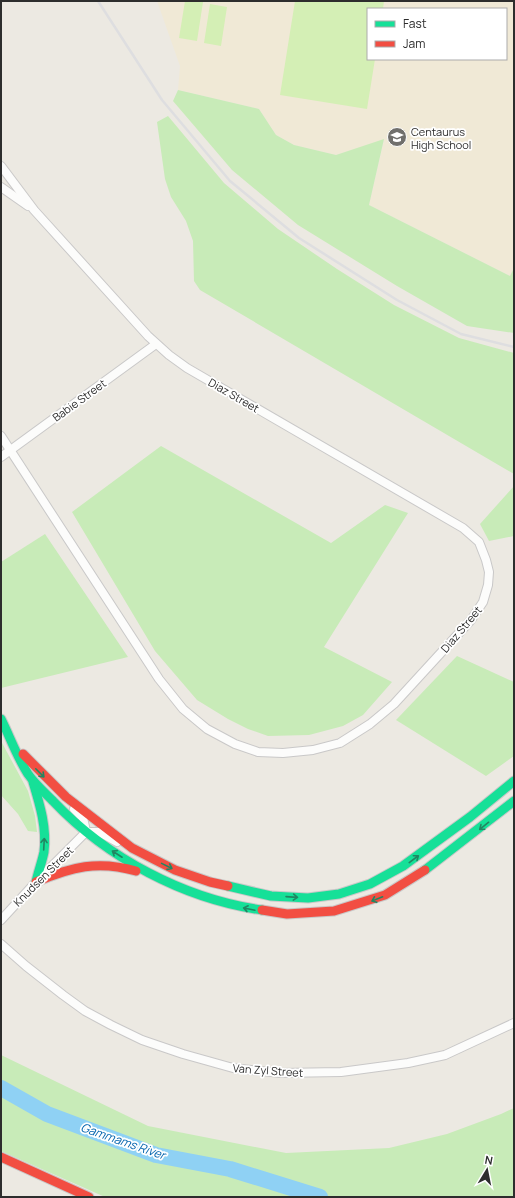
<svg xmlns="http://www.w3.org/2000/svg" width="515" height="1198" font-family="Manrope,sans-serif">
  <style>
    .education { fill: #f0e9d6; fill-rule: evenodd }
    .grass { fill: #c8ebb8 }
    .pitch { fill: #d4efb5 }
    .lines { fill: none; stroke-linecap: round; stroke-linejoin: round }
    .river { stroke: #8fd1f4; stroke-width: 16 }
    .street-casing { stroke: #c9c8c8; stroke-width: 10 }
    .fast-casing { stroke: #c9c8c8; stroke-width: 11 }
    .jam-casing { stroke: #c9c8c8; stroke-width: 11 }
    .street { stroke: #fcfcfb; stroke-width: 8 }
    .fast { stroke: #16e098; stroke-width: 9 }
    .jam { stroke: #f24e42; stroke-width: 9 }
    .rail { stroke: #dedee0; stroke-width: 2.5 }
    .oneway { stroke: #228662 }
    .labels { text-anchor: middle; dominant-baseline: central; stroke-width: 3.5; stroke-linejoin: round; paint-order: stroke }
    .poi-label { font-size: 11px; fill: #2d2d2d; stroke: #fff; text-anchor: start }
    .street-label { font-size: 11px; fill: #2d2d2d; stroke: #fff }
    .water-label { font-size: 12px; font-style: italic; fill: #0063ae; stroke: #fff }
  </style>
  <rect width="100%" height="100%" fill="#ece9e2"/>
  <!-- education -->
  <path class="education" d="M157,1h357v267l-4,8 -141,-71 15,-65 -48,15 -42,-10 -18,-10 -17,-26 -81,-19 2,-24zM368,9h138v50h-138z"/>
  <!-- grass -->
  <g class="grass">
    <path d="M178,90l81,19 17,26 18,10 42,10 48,-16 -15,66 141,71 4,-8v65l-47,-7 -70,-40 -99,-61 -66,-55 -59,-69z"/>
    <path d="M168,116l56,67 54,46 59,40 57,36 65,33 55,15v121l-314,-184 -6,-9 -1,-40 -7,-20 -15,-24 -6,-18 -8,-57z"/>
    <path d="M161,446l170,97 54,-38 23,8 -84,134 68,35 -29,33 -20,11 -34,9 -41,1 -20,-7 -20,-10 -31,-19 -42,-49 -83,-139z"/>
    <path d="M514,486v50l-25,5 -9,-17z"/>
    <path d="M45,534l83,123 -127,31v-126z"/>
    <path d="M457,656l57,26v74l-28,20 -90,-56z"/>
    <path d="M1,741l27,50 7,25 2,16 -9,-1 -10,-17 -17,-19z"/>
    <path d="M1,1055l147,71 138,27 103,-5 58,-14 54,-20 13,-6v89h-409l-104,-46z"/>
  </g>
  <!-- pitch -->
  <g class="pitch">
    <path d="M185,1l18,1 -6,39 -18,-3z"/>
    <path d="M295,1h89l-1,8h-15v50h7l-8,50 -87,-14z"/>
    <path d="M210,4l17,3 -6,39 -17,-3z"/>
  </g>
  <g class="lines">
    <!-- river -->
    <path class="river" d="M1,1088l46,26 109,41 74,14 90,28"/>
    <!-- street casing -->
    <g class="street-casing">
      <g id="street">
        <path d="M1,166l33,44 114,126 21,19 18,13 276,160 16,14 7,18 3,12 -1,13 -5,17 -12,18 -77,84 -24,20 -30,19 -27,7 -30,3 -25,-1 -23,-8 -28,-15 -24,-20 -24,-30 -158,-243"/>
        <path d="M1,187l27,19"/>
        <path d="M1,457l155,-113"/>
        <path d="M74,809l9,9 3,13"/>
        <path d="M87,832h12l18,10"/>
        <path d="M1,920l35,-38 50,-50"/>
        <path d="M1,944l25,22 37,29 22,16 26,14 31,15 41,14 50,14 47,5 61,-1 67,-9 37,-8 69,-32"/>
      </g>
    </g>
    <!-- fast casing -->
    <g class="fast-casing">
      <g id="fast">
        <path d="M1,719c9,18 16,38 27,55 7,10 16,18 25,27 54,57 131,98 209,109"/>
        <path d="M33,782c7,23 14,46 11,70 -2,10 -6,20 -8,30"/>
        <path d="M425,870l89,-69"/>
        <path d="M228,886l43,10 37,2 31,-4 31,-10 33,-18 67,-49 44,-36"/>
      </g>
    </g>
    <!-- jam casing -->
    <g class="jam-casing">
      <g id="jam">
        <path d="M23,754l43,43 66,51 43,22 35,12 18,4"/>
        <path d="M36,882c35,-15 62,-22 100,-11"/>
        <path d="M262,910l25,4 47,-3 51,-16 40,-25"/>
        <path d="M1,1157l88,40"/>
      </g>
    </g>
    <!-- street -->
    <use href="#street" class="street"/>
    <!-- fast -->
    <use href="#fast" class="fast"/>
    <!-- jam -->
    <use href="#jam" class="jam"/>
    <!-- rail -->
    <path class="rail" d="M98,1l64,99 68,81 69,57 98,62 64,34 53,13"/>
  </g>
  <!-- one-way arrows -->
  <defs><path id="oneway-shaft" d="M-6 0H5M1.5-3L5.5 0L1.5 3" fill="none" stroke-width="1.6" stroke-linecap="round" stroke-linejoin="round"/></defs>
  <g class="oneway">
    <use href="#oneway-shaft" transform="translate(40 773) rotate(45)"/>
    <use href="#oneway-shaft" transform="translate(484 826) rotate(141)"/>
    <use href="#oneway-shaft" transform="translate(44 844) rotate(-87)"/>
    <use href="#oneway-shaft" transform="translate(117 854) rotate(-147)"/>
    <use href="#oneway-shaft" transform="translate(414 859) rotate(-37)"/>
    <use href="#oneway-shaft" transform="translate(167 866) rotate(26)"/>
    <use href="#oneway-shaft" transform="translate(292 897) rotate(4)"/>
    <use href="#oneway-shaft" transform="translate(377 899) rotate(158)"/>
    <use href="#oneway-shaft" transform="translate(249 909) rotate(-168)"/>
  </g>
  <!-- icons -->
  <defs>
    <g id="school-disc" transform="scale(1)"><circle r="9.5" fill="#706f6c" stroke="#fff"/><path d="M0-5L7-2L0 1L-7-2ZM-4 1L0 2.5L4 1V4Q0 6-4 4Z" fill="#fff"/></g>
  </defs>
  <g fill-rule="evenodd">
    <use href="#school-disc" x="397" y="137"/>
  </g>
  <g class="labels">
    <!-- poi labels -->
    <g class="poi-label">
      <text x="411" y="131">Centaurus<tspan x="411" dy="13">High School</tspan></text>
    </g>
    <!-- street labels -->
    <g class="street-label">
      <text transform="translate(234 395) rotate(30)">Diaz Street</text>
      <text transform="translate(79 400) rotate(-36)">Babie Street</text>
      <text transform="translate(461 629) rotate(-50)">Diaz Street</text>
      <text transform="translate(43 876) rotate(-45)">Knudsen Street</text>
      <text transform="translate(268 1070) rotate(4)">Van Zyl Street</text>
    </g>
    <!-- water labels -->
    <g class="water-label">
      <text transform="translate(123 1141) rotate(19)">Gammams River</text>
    </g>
  </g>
  <!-- border -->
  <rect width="515" height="1198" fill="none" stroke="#2d2d2d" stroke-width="4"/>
  <!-- legend -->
  <rect x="367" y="8" width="140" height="52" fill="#ffffff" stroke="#ababab"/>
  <rect x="375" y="21" width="20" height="6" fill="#16e098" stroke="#ababab"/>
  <text x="403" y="28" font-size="12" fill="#2d2d2d">Fast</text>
  <rect x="375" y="41" width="20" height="6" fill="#f24e42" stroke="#ababab"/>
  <text x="403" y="48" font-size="12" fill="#2d2d2d">Jam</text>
  <!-- north arrow -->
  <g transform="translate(487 1170) rotate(10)" stroke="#ffffff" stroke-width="3" paint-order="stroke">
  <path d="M0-3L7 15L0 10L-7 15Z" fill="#2d2d2d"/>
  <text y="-6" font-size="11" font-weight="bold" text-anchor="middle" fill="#2d2d2d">N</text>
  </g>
</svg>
